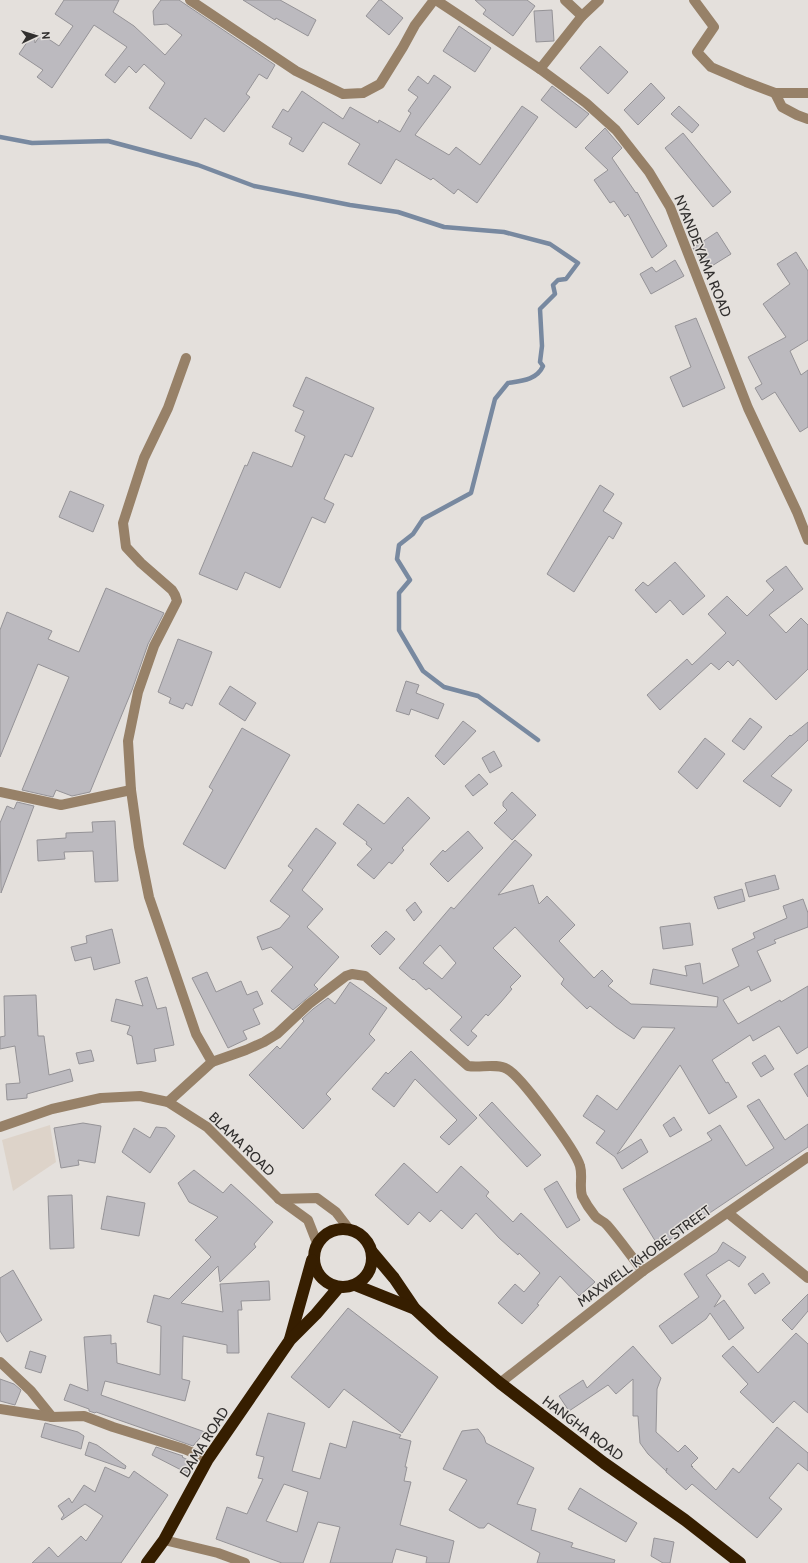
<svg xmlns="http://www.w3.org/2000/svg" width="808" height="1563" font-family="Cabin,sans-serif">
  <style>
    .built { fill: #ddd3c9 }
    .lines { fill: none; stroke-linecap: round; stroke-linejoin: round }
    .stream { stroke: #7889a0; stroke-width: 4.5 }
    .building { fill: #bcbabf; stroke: #959397; fill-rule: evenodd }
    .minor { stroke: #978168; stroke-width: 10 }
    .highway { stroke: #361e00; stroke-width: 12 }
    .labels { text-anchor: middle; dominant-baseline: central; stroke-width: 3; stroke-linejoin: round; paint-order: stroke }
    .street-label { font-size: 14px; fill: #312f2e; stroke: #e4e0dc }
  </style>
  <rect width="100%" height="100%" fill="#e4e0dc"/>
  <!-- built -->
  <path class="built" d="M50,1125l6,37 -43,29 -11,-51z"/>
  <g class="lines">
    <!-- stream -->
    <path class="stream" d="M0,137l32,6 76,-2 90,24 56,21 96,19 48,7 46,15 60,5 46,12 28,19 -12,16 -8,1 -5,5 2,9 -15,15 2,37 -2,16 3,4c-6,14 -22,15 -35,17l-13,16 -24,94 -48,26 -10,15 -14,11 -2,14 13,21 -11,13v37l24,41 21,16 34,9 60,44"/>
  </g>
  <!-- building -->
  <g class="building">
    <path d="M64,0h55l-6,12 21,14 31,29 17,-20 -15,-11 -13,1 -1,-14 8,-11h18l96,65 -8,14 -8,-5 -13,20 4,3 -26,35 -19,-14 -14,21 -42,-31 16,-25 -21,-19 -8,9 -7,-7 -14,17 -10,-8 22,-28 -33,-22 -42,63 -15,-11 6,-7 -24,-16 15,-22 1,11 6,-9 18,12 14,-20 -18,-12z"/>
    <path d="M243,0h37l36,20 -8,16 -32,-18 -1,2z"/>
    <path d="M379,0h2l22,18 -14,17 -23,-19z"/>
    <path d="M475,0h52l8,6 -22,30 -30,-22 3,-4z"/>
    <path d="M552,10l2,31 -18,1 -2,-31z"/>
    <path d="M459,26l32,22 -16,24 -32,-21z"/>
    <path d="M600,46l28,26 -20,22 -28,-26z"/>
    <path d="M434,75l17,12 -36,48 34,20 7,-8 24,18 42,-59 16,11 -61,86 -19,-14 -4,5 -21,-16 -2,2 -35,-21 -15,25 -33,-20 12,-20 -37,-22 -20,30 -14,-8 3,-6 -20,-11 11,-18 5,3 14,-21 41,28 7,-12 28,16 1,-3 21,12 11,-19 -3,-2 10,-14 -10,-7 10,-14 10,8z"/>
    <path d="M651,83l14,15 -27,27 -14,-15z"/>
    <path d="M552,86l37,28 -13,14 -35,-28z"/>
    <path d="M679,106l20,19 -7,8 -21,-19z"/>
    <path d="M605,128l17,20 -10,10 24,35 1,-1 30,54 -15,12 -24,-44 -3,3 -11,-16 -4,2 -16,-23 14,-10 -23,-22z"/>
    <path d="M683,133l48,59 -18,15 -48,-59z"/>
    <path d="M717,232l14,22 -24,15 -14,-21z"/>
    <path d="M796,252l12,19v69l-18,11 11,24 7,-5v57l-8,5 -25,-40 -13,8 -7,-12 7,-4 -14,-27 38,-20 -23,-33 27,-20 -13,-20z"/>
    <path d="M675,260l9,16 -33,18 -11,-20 12,-7 4,5z"/>
    <path d="M696,318l29,70 -42,19 -13,-30 21,-10 -16,-41z"/>
    <path d="M306,377l68,31 -22,49 -7,-3 -21,45 10,5 -9,19 -13,-6 -32,71 -35,-16 -8,18 -38,-16 46,-109 2,1 6,-14 39,15 13,-31 -10,-5 9,-20 -11,-5z"/>
    <path d="M600,485l14,9 -11,17 19,12 -9,16 -4,-3 -35,56 -27,-18z"/>
    <path d="M70,491l34,14 -11,27 -34,-15z"/>
    <path d="M675,562l30,34 -22,19 -13,-15 -14,13 -21,-23 8,-8 5,4z"/>
    <path d="M786,566l17,23 -34,26 17,18 15,-15 7,7v44l-32,31 -38,-40 -5,6 -5,-5 -9,9 -8,-7 -51,47 -13,-15 40,-36 5,6 34,-32 -18,-19 19,-18 20,20 27,-26 -8,-9z"/>
    <path d="M106,588l58,25 -16,31 -16,46 -42,102 -18,4 -16,-6 -3,7 -31,-7 47,-113 -31,-13 -38,93v-127l7,-18 45,19 -4,8 31,13z"/>
    <path d="M178,639l34,13 -20,54 -6,-3 -3,6 -14,-6 2,-5 -13,-6z"/>
    <path d="M406,681l13,4 -3,8 28,11 -6,15 -27,-10 -2,6 -13,-4z"/>
    <path d="M230,686l26,17 -11,18 -26,-17z"/>
    <path d="M750,718l12,9 -18,23 -12,-9z"/>
    <path d="M463,721l13,10 -32,34 -9,-9z"/>
    <path d="M808,722v18l-37,36 21,14 -12,17 -37,-26 47,-46 1,1z"/>
    <path d="M242,728l48,27 -65,114 -42,-25 30,-54 -4,-3z"/>
    <path d="M705,738l20,16 -28,35 -19,-17z"/>
    <path d="M494,751l8,15 -12,7 -8,-15z"/>
    <path d="M479,774l9,10 -15,12 -8,-10z"/>
    <path d="M512,792l24,23 -24,25 -18,-17 13,-13 -4,-4v-4z"/>
    <path d="M408,797l22,21 -28,30 2,2 -12,14 -3,-2 -15,17 -17,-14 15,-16 -6,-5 1,-2 -24,-18 15,-20 26,20z"/>
    <path d="M17,802l17,4 -33,87 -1,-70 7,-17 7,3z"/>
    <path d="M115,821l3,60 -23,1 -2,-31 -29,1 1,7 -27,2 -1,-21 29,-2v-5l27,-1 -1,-10z"/>
    <path d="M316,828l20,15 -34,47 21,19 -16,18 32,30 -25,28 4,4 -25,21 -22,-19 22,-24 -22,-20 -9,3 -5,-13 23,-9 10,-12 -20,-15 23,-31 -5,-4z"/>
    <path d="M468,831l15,17 -35,34 -18,-18 13,-14 2,2z"/>
    <path d="M515,840l17,15 -34,40 35,-10 6,19 8,-8 28,29 -16,16 35,37 8,-8 11,11 -5,5 23,18 86,3 1,-10 -68,-13 3,-15 34,7 -2,-10 15,-3 3,21 36,-18 -7,-17 23,-11 -2,-5 34,-15 -4,-12 20,-7 5,14v14l-34,13 2,3 -19,8 14,30 -20,10 -2,-5 -26,14 15,24 42,-24 1,2 27,-16v61l-11,7 -18,-28 -26,15 -3,-6 -38,25 14,23 2,-1 9,15 -28,17 -29,-49 -63,89 24,-15 7,13 -26,17 -7,-12 -19,-14 9,-12 -22,-15 14,-21 20,15 58,-82 -33,-1 -8,12 -18,-12 -26,-21 -3,3 -26,-25 3,-5 -49,-52 -22,21 28,28 -11,11 2,2 -11,13 -13,14 -2,-2 -15,17 6,5 -9,10 -18,-16 12,-13 -33,-29 -3,2 -12,-11 -1,1 -14,-12 52,-61 3,2zM440,945l16,18 -14,16 -19,-16z"/>
    <path d="M775,875l4,14 -30,8 -4,-14z"/>
    <path d="M742,889l3,12 -27,8 -4,-12z"/>
    <path d="M415,902l7,10 -8,9 -8,-11z"/>
    <path d="M690,923l3,22 -30,4 -3,-22z"/>
    <path d="M112,929l8,34 -26,7 -3,-13 -16,4 -4,-14 16,-4 -1,-7z"/>
    <path d="M386,931l9,8 -15,16 -9,-9z"/>
    <path d="M207,972l9,20 25,-11 6,14 10,-4 6,13 -10,5 7,15 -17,7 4,8 -19,9 -36,-70z"/>
    <path d="M147,977l10,32 9,-2 8,38 -20,4 2,12 -19,3 -5,-28 -5,-2 3,-8 -19,-5 5,-22 27,7 -8,-25z"/>
    <path d="M350,982l37,26 -18,26 6,6 -49,54 5,5 -28,30 -54,-54 28,-29 3,3 24,-28 -2,-2 11,-10 15,-11 7,6z"/>
    <path d="M36,995l2,41h6l5,39 21,-6 3,12 -46,13v4l-20,2 -1,-16 14,-1 -5,-37 -15,3v-12l5,-1 -1,-40z"/>
    <path d="M91,1050l3,11 -15,3 -3,-11z"/>
    <path d="M411,1051l66,67 -28,27 -9,-8 17,-17 -42,-41 -21,28 -22,-18 14,-17 2,2z"/>
    <path d="M765,1055l9,14 -13,8 -9,-14z"/>
    <path d="M808,1065v32l-14,-23z"/>
    <path d="M759,1099l26,41 23,-16v23l-149,100 -36,-58 89,-49 -5,-7 13,-8 26,41 28,-18 -27,-42z"/>
    <path d="M492,1102l49,53 -14,12 -48,-52z"/>
    <path d="M674,1117l8,13 -12,7 -7,-12z"/>
    <path d="M83,1123l18,3 -6,37 -17,-3 1,5 -18,3 -7,-40z"/>
    <path d="M156,1127l10,1 9,8 -25,37 -28,-21 12,-24 16,10z"/>
    <path d="M404,1163l33,30 24,-27 28,26 -3,4 27,26 8,-9 74,69 -16,14 -19,-20 -23,28 2,1 -17,19 -24,-21 17,-19 9,8 16,-19 -21,-20 -1,2 -19,-17 -23,-25 -14,16 -21,-19 -11,12 -11,-10 -11,13 -33,-30z"/>
    <path d="M194,1170l29,23 8,-9 42,38 -19,22 2,3 -36,35 -2,-16 -37,37 42,9 -3,-28 49,-3 1,19 -29,1 1,9h-4l1,43h-12v-8l-44,-9 -1,43 8,2 -5,20 -80,-20 -4,14 104,37 -12,14 -97,-34 -1,1 -6,-2v-2l-25,-9 6,-16 18,7 -4,-54 27,-2v9l5,-1 1,20 43,12 1,-49 -14,-4 7,-27 15,4 42,-42 -16,-17 23,-23 -29,-15 -11,-19z"/>
    <path d="M557,1181l23,39 -13,8 -23,-39z"/>
    <path d="M72,1195l2,53 -24,1 -2,-53z"/>
    <path d="M107,1196l38,7 -6,33 -38,-7z"/>
    <path d="M723,1242l23,15 -7,10 -10,-7 -23,15 15,21 -7,11 10,-7 20,28 -15,12 -19,-27 -4,6 -34,25 -13,-18 40,-29 -15,-23 33,-22z"/>
    <path d="M13,1270l29,50 -35,22 -7,-11v-53z"/>
    <path d="M763,1273l7,10 -15,11 -7,-10z"/>
    <path d="M808,1294v17l-16,19 -10,-10z"/>
    <path d="M348,1308l90,69 -36,56 -58,-44 -15,19 -38,-31z"/>
    <path d="M796,1333l12,11v69l-14,-12 -21,22 -33,-31 8,-8 -26,-28 11,-10 25,27z"/>
    <path d="M633,1346l28,32 -4,11 -1,43 22,20 7,-7 13,13 -7,7 2,2 -2,-1 25,24 17,-22 6,5 38,-46 31,26v18l-10,-8 -29,35 13,11 -25,29 -65,-54 -6,6 -20,-18 1,-4 -1,3 -18,-17 -8,-11 -2,-27h-5v-37l-17,15 -8,-9 -39,26 -10,-15 24,-16 4,8z"/>
    <path d="M30,1351l16,5 -5,17 -16,-5z"/>
    <path d="M0,1379l14,5 7,6 -6,15 -15,-4z"/>
    <path d="M268,1413l37,10 -13,48 28,8 10,-36 16,5 7,-27 48,14 -2,3 12,3 -6,26h2l-3,14 7,1 -11,43 54,16 -5,22h-23l1,-6 -31,-8 -4,14h-62l10,-36 -22,-5 -15,41h-21l-66,-24 11,-32 20,7 16,-35 -5,-1 6,-21 -8,-2zM284,1484l24,8 -11,40 -31,-11z"/>
    <path d="M45,1423l33,9 6,4 -3,13 -40,-12z"/>
    <path d="M478,1429l6,8 2,6 48,25 -17,36 19,5 -5,21 42,13 -2,4 44,13 -1,3h-77l3,-10 -52,-30 -4,5h-5l-30,-18 18,-30 -24,-11 19,-38z"/>
    <path d="M89,1442l8,3 29,21 -1,3 -40,-14z"/>
    <path d="M156,1447l27,9 -1,1 10,5 -5,11 -35,-18z"/>
    <path d="M105,1467l24,11 5,-7 34,24 -47,68h-89l17,-16 9,10 23,-21 5,5 17,-25 -18,-12 -23,16 -1,-1 3,-4 -6,-9 11,-8 3,5 12,-18 11,7z"/>
    <path d="M580,1488l57,35 -11,19 -58,-33z"/>
    <path d="M654,1538l20,4 -4,21h-7l-12,-7z"/>
  </g>
  <g class="lines">
    <!-- minor -->
    <g class="minor">
      <path d="M190,0l106,71 47,23 20,-1 17,-9 23,-37 12,-22 19,-25"/>
      <path d="M436,0l104,69 46,34 30,27 33,42 21,35 78,201 49,104 11,28"/>
      <path d="M565,0l17,16"/>
      <path d="M694,0l20,27 -17,25 14,15 35,15 29,11h33"/>
      <path d="M540,69l42,-53 17,-16"/>
      <path d="M775,93l7,14 15,8 11,4"/>
      <path d="M0,792l61,13 70,-15"/>
      <path d="M212,1062l34,-12 18,-8 13,-8 32,-30 37,-28 6,-2 13,2 103,90c12,2 29,-3 39,3 14,7 69,82 73,97 3,10 -1,20 2,30 3,6 9,15 13,20 3,4 9,5 12,9 13,15 24,31 36,46"/>
      <path d="M168,1102l44,-40 -16,-28 -47,-137 -10,-50 -8,-57 -3,-49 10,-49 16,-46 23,-45 -2,-6 -3,-5 -31,-27 -15,-16 -3,-24 21,-65 24,-50 18,-50"/>
      <path d="M0,1127l52,-18 49,-11 39,-2 28,6 39,25 72,72 29,21 9,23"/>
      <path d="M279,1199l38,-1 19,14 13,17"/>
      <path d="M728,1213l80,65"/>
      <path d="M0,1362l31,29 21,26"/>
      <path d="M500,1383l143,-112 165,-114"/>
      <path d="M0,1409l52,8 32,-1 29,11 71,22 24,10"/>
      <path d="M164,1540l54,13 27,10"/>
    </g>
    <!-- highway -->
    <g class="highway">
      <circle cx="343" cy="1258" r="29"/>
      <path d="M372,1252l22,26 21,31 28,26 57,48 104,80 81,57 55,43"/>
      <path d="M355,1285l60,24"/>
      <path d="M290,1339l22,-79"/>
      <path d="M147,1563l17,-23 44,-81 82,-119 26,-26 22,-26"/>
    </g>
  </g>
  <g class="labels">
    <!-- street labels -->
    <g class="street-label">
      <text transform="translate(703 256) rotate(68)">NYANDEYAMA ROAD</text>
      <text transform="translate(242 1144) rotate(44)">BLAMA ROAD</text>
      <text transform="translate(644 1256) rotate(-36)">MAXWELL KHOBE STREET</text>
      <text transform="translate(583 1428) rotate(37)">HANGHA ROAD</text>
      <text transform="translate(204 1442) rotate(-58)">DAMA ROAD</text>
    </g>
  </g>
  <!-- north arrow -->
  <g transform="translate(36 36) rotate(86)" stroke="#e4e0dc" stroke-width="3" paint-order="stroke">
  <path d="M0-3L7 15L0 10L-7 15Z" fill="#312f2e"/>
  <text y="-6" font-size="11" font-weight="bold" text-anchor="middle" fill="#312f2e">N</text>
  </g>
</svg>
